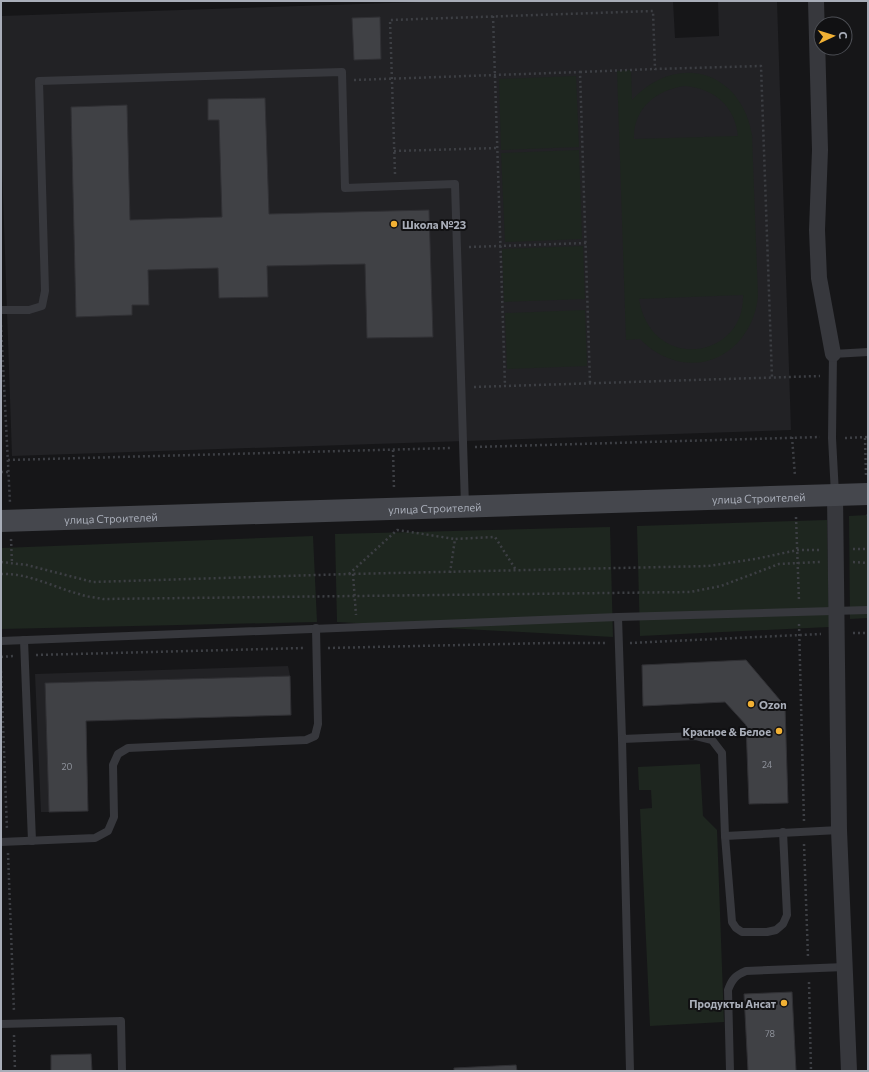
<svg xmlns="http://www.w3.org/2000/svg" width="869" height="1072" font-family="Commissioner,sans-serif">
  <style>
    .built { fill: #222225 }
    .green { fill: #1e261f; fill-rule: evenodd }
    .building { fill: #404145; stroke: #303034 }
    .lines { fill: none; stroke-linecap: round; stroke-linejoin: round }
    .path { stroke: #3d3f44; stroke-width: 2.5; stroke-dasharray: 2 3; stroke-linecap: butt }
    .lane { stroke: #37383d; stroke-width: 8 }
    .street { stroke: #37383d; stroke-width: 16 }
    .secondary { stroke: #45474d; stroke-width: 22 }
    .poi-dot { fill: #f2b134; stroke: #111113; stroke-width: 1.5 }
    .labels { text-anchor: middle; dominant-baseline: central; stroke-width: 4; stroke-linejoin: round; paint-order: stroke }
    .number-label { font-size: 9px; fill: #8e929b }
    .poi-label { font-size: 11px; font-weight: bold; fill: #a8adb8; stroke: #111113; text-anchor: start }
    .street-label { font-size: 11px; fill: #a8adb8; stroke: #111113 }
  </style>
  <rect width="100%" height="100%" fill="#161618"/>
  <!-- built -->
  <g class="built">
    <path d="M450,1h223l2,37 44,-2 -1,-35h59l14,429 -779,26 -11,-318v-122z"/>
    <path d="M288,666l2,10 -245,7 4,129h-8l-6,-138z"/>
  </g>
  <!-- green -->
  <g class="green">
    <path d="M631,70l1,30c44,-48 109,-30 120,35l6,161c-4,45 -44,80 -90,62 -11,-4 -20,-11 -28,-19l-14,1 -9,-269zM684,86c30,2 51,20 54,50l-104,3c-1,-30 22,-49 50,-53zM743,295c2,65 -92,78 -104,4z"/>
    <path d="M576,76l3,71 -78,3 -2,-71z"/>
    <path d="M579,150l3,89 -77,3 -4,-89z"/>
    <path d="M583,246l2,53 -81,3 -2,-53z"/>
    <path d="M585,310l2,56 -80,3 -2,-56z"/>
    <path d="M868,515v103l-18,1 -1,-103z"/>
    <path d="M827,520l2,107 -189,9 -3,-110z"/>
    <path d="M610,527l3,110 -276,-15 -2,-88z"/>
    <path d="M313,536l4,86 -316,7v-81z"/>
    <path d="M700,764l3,52 14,14 7,192 -74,4 -10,-217 12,-1 -1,-18h-12l-1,-23z"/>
  </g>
  <!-- building -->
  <g class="building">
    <path d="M380,17l1,42 -27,1 -2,-42z"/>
    <path d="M265,98l4,116 160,-4 4,127 -66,1 -2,-74 -98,2 1,31 -49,1 -1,-30 -70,2 1,35h-17v10l-56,2 -5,-210 56,-2 3,115 92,-3 -3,-97h-11v-21z"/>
    <path d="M746,660l39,46 3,97 -39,1 -3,-79 -21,-23 -82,4 -1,-41z"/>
    <path d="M290,676l1,39 -205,6 2,90 -39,1 -4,-129z"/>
    <path d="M792,992l4,79h-48l-4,-77z"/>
    <path d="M91,1054l1,17h-41v-16z"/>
    <path d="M516,1065l1,6h-63v-3z"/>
  </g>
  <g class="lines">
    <!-- path -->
    <g class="path">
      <path d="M493,16l12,370"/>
      <path d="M580,72l75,-3"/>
      <path d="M354,80l226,-8 10,311"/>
      <path d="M394,151l103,-3"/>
      <path d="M395,174l-5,-154 263,-9 2,58 106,-3 11,312"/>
      <path d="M469,247l117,-4"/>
      <path d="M1,325l9,178"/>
      <path d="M474,387l346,-11"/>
      <path d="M792,437l3,39"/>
      <path d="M845,438l23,-1"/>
      <path d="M865,438l1,37"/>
      <path d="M475,447l345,-10"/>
      <path d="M393,450l1,39"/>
      <path d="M8,460l444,-12"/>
      <path d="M1,472h7"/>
      <path d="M868,514v5"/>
      <path d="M796,517l3,84"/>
      <path d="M11,539l1,24"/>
      <path d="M853,549h15"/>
      <path d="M1,562l26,3 66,17 256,-8 359,-8 47,-7 43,-9h21"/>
      <path d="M853,562l15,1"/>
      <path d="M450,573l5,-34 40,-2 21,33"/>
      <path d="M1,574c28,-1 52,13 78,20 7,3 16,3 24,5l587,-7 31,-6 58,-22 41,-2"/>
      <path d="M349,574l48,-44 58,9"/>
      <path d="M353,574l3,41"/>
      <path d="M799,624l5,197"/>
      <path d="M853,633h15"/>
      <path d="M630,643l191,-9"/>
      <path d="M328,648l221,-5h58"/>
      <path d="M36,655l269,-7"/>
      <path d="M1,657l12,-1"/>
      <path d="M1,671l6,159"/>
      <path d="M804,844l4,113"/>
      <path d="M8,853l6,159"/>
      <path d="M809,982l2,89"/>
      <path d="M14,1035l1,36"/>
    </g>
    <!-- lane -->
    <g class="lane">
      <path d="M1,310h28l13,-4 3,-15 -6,-210 303,-9 3,116 110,-4 10,322"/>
      <path d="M835,494l-3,-56 1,-84 35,-2"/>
      <path d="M618,617l4,122 74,-3 16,4 10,13 3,83 7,86 4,6 6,4h25l9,-2 7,-6 4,-9 -4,-83"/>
      <path d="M24,640l8,201"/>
      <path d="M1,641l617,-24 250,-7"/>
      <path d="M622,739l8,332"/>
      <path d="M725,836l114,-6"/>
      <path d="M1,842l94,-4 13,-7 6,-14 -1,-52 5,-11 10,-6 178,-8 9,-4 3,-12 -2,-96"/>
      <path d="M1,1024l120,-3 1,50"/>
      <path d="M730,1071l-2,-81c4,-11 8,-15 18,-19l99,-4"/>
    </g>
    <!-- street -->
    <g class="street">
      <path d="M816,1l4,149 -3,80 2,48 14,76"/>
      <path d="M835,495l4,335 10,241"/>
    </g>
    <!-- secondary -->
    <path class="secondary" id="s1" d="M1,521l867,-27"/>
  </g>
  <!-- markers -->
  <g class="poi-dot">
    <circle cx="394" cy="224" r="4"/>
    <circle cx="751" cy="704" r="4"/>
    <circle cx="779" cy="731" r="4"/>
    <circle cx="784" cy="1003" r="4"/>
  </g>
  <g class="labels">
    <!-- number labels -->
    <g class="number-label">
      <text x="767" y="764">24</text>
      <text x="67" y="766">20</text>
      <text x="770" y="1033">78</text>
    </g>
    <!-- poi labels -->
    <g class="poi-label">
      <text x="402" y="224">Школа №23</text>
      <text x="759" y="704">Ozon</text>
      <text x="771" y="731" text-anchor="end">Красное &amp; Белое</text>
      <text x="776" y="1003" text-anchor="end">Продукты Ансат</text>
    </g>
    <!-- street labels -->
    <g class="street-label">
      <text stroke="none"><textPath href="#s1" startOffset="758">улица Строителей</textPath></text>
      <text stroke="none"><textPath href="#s1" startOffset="434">улица Строителей</textPath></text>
      <text stroke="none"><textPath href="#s1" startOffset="110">улица Строителей</textPath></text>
    </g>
  </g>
  <!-- border -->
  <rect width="869" height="1072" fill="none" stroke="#a8adb8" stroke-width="4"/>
  <!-- north arrow -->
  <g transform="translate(833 36) rotate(86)"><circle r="19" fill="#111113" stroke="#4d4f55"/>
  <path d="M0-3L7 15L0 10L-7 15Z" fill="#f2b134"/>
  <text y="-6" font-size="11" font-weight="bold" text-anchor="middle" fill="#a8adb8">С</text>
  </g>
</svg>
